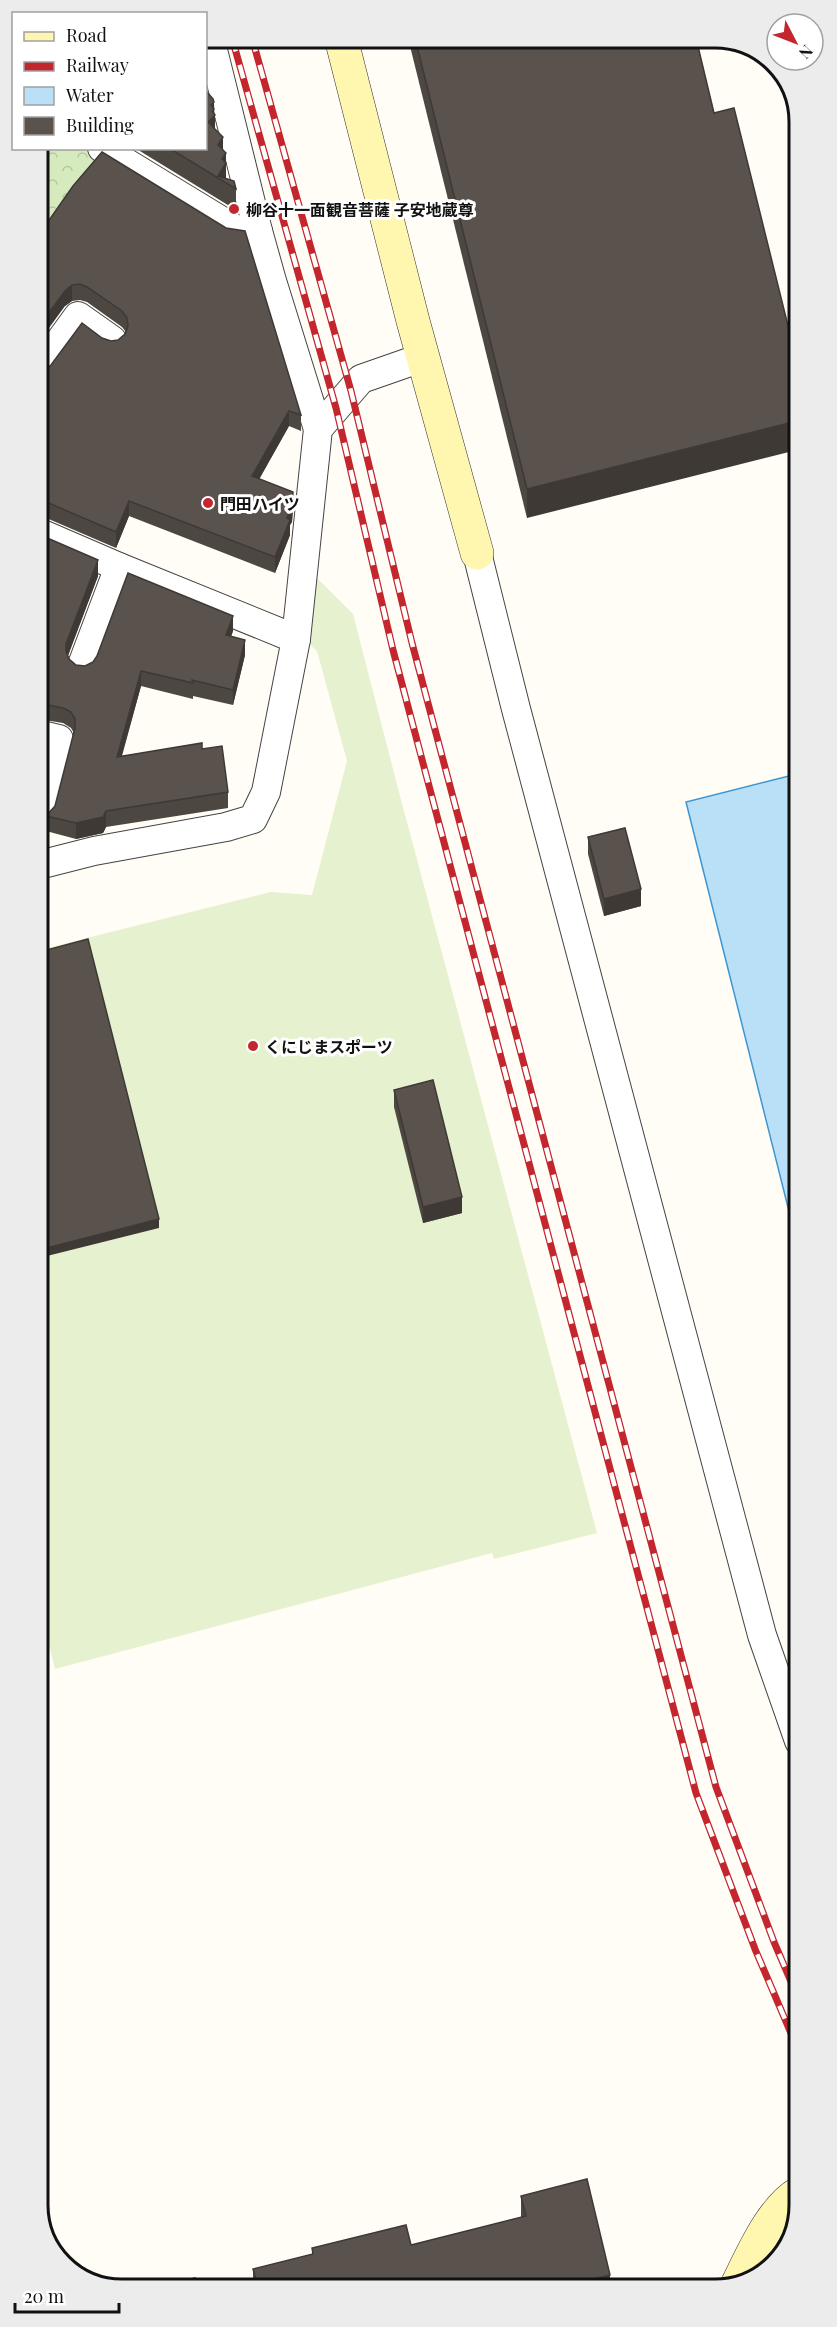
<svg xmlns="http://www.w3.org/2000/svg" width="837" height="2327" font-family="'Playfair Display','Noto Sans JP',serif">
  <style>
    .park { fill: url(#park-crowns) }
    .pitch { fill: #e6f2cf }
    .water { fill: #b9e0f7; stroke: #3f96cf; stroke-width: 1.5 }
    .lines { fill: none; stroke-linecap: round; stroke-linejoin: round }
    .street-casing { stroke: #444; stroke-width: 30 }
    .secondary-casing { stroke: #333; stroke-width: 34 }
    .street { stroke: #fff; stroke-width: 28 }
    .secondary { stroke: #fff6b0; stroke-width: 33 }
    .rail-casing { stroke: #c4262e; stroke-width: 7 }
    .rail { stroke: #fff; stroke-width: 4.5; stroke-dasharray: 14; stroke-linecap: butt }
    .wall { fill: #4d4742 }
    .shaded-wall { fill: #3f3936 }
    .building { fill: #5a524d; stroke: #3f3936; stroke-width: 1.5 }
    .poi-dot { fill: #c4262e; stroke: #fff; stroke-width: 2 }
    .labels { text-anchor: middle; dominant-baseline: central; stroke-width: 6; stroke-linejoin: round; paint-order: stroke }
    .poi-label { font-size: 16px; font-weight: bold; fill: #111; stroke: #fff; text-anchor: start }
    .rim { fill: none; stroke: #111; stroke-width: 3 }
  </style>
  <defs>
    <pattern id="park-crowns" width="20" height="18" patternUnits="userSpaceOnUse" patternTransform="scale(1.5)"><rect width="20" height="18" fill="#d5ebbd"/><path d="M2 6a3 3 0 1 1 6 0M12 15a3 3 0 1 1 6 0" fill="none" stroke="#b6c8a1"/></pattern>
  </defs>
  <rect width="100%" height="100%" fill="#fffdf5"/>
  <!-- park -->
  <path class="park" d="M38,149h47l18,16 -65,80z"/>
  <!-- pitch -->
  <path class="pitch" d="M315,576l38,38 47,182 197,737 -103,26 -2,-6 -437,116 -15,-60 -1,-659 232,-58 41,3 35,-134 -30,-110 -9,-8z"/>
  <!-- water -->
  <path class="water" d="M797,774l1,473 -112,-445z"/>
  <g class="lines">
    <!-- street casing -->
    <g class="street-casing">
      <g id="street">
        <path d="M210,38l48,193"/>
        <path d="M102,148l133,81 23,2 14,50 46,148"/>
        <path d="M38,371l40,-55 34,24"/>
        <path d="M38,532l81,35 177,72"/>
        <path d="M477,553l39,156 246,926 37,106"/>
        <path d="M82,665l37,-98"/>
        <path d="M38,734l21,5 -20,78"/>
        <path d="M39,865l55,-14 132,-24 27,-8 13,-27 30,-153 22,-210 43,-50 63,-22"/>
      </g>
    </g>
    <!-- secondary casing -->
    <g class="secondary-casing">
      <g id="secondary">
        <path d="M341,38l72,283 64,232"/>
        <path d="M736,2287c15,-30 35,-78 63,-94"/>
      </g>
    </g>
    <!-- street -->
    <use href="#street" class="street"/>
    <!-- secondary -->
    <use href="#secondary" class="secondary"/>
    <!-- rail casing -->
    <g class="rail-casing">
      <g id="rail">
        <path d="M232,38l104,370 57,242 303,1143 59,156 44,103"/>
        <path d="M252,38l99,353 61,252 304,1144 58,155 25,58"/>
      </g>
    </g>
    <!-- rail -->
    <use href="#rail" class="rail"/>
  </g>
  <!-- wall -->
  <g class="wall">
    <path d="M408,38h288l18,75 -187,405z"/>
    <path d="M214,102l1,27 8,21 3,3v26l10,10v21l-101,-62h71z"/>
    <path d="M38,236l263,179v16l-12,-5 -30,53 34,29 -1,14 -2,3v10l-15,38 -146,-57 -13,32 -72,-31 -6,-1v-144l7,-2 57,-32 9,3 7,-1 7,-6 1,-2 -4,-5 -35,-25 -7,-2 -8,1 -7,5z"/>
    <path d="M38,534l60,42 -30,80 1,3 7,6 9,1 148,-35 -2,5 14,19 -12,50 -40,-9v3l-52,-13 -19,70 80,-7 26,43v16l-122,19 -3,6 -27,6 -30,-8v-15l9,-10 19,-73 -3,-5 -8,-5 -25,-4z"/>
    <path d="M588,837l53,69 -37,10 -16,-62z"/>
    <path d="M394,1090l68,123 -39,10 -29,-116z"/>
    <path d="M521,2196l89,91 -357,-3v-15l59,-14v-7l99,-3 110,-28z"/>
  </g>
  <!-- shaded-wall -->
  <g class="shaded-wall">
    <path d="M214,102v13h1v21l-7,-14 3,-17z"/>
    <path d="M223,137v21l-5,-13z"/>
    <path d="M226,153v30l-8,-5 4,-19z"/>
    <path d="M72,285v16l-7,5 -27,37v-16l27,-36z"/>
    <path d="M289,411v15l-37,66v-16z"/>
    <path d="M797,421v29l-270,68v-29z"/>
    <path d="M293,492v16l-1,14 -2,3v10l-15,38v-16z"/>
    <path d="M129,501v15l-13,32v-16z"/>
    <path d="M98,560v16l-32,84v-16z"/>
    <path d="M233,616v15l-7,20v-16z"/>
    <path d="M245,640v15l-12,50v-15z"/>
    <path d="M141,671v15l-24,86v-15z"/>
    <path d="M106,811v16l-3,6 -27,6v-16z"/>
    <path d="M641,889v17l-37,10v-17z"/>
    <path d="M462,1197v16l-39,10v-16z"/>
    <path d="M159,1219v9l-120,30v-8z"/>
    <path d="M610,2275v12h-49z"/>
  </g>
  <!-- building -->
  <g class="building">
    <path d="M415,38h281l18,75 20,-5 63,254v59l-270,68z"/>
    <path d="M206,91l7,8 1,3 -3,3 3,4 -2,2 3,4 -7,7 15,15 -5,8 8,8 -4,6 4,4 -8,13 16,5 2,8 -67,-41h37z"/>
    <path d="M102,152l124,76 19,3 56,184 -12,-4 -37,65 41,16 -1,14 -5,12 3,2 -15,37 -146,-56 -13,31 -72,-31 -6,-1v-128l7,-2 6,-5 31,-42 20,15 9,3 7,-1 7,-6 3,-8 -1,-8 -5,-7 -35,-24 -7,-3 -8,1 -7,6 -27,36v-91l35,-50z"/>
    <path d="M38,534l60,26 -32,84v7l3,8 7,6 9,1 8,-4 4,-6 31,-83 105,43 -7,19 19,5 -12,50 -41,-10 1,3 -52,-12 -24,86 85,-14v6l20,-3 6,46 -122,19 -3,6 -27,6 -30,-7 9,-10 20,-78v-9l-4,-7 -8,-4 -25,-5z"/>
    <path d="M625,828l16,61 -37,10 -16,-62z"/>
    <path d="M88,939l71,280 -120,31v-298z"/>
    <path d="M433,1080l29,117 -39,10 -29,-117z"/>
    <path d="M587,2179l23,96 -49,12 -325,2 21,-6 -4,-14 60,-15 -1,-6 94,-23 5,20 115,-29 -5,-20z"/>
    <path d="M790,2233l-8,24 -16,10 -1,-5 13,-10z"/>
    <path d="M195,2278l2,11h-46z"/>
  </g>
  <!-- markers -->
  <g class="poi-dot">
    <circle cx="234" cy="209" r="6"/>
    <circle cx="208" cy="503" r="6"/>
    <circle cx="253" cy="1046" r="6"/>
  </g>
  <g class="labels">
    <!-- poi labels -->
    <g class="poi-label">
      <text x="246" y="209">柳谷十一面観音菩薩 子安地蔵尊</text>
      <text x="220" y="503">門田ハイツ</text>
      <text x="265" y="1046">くにじまスポーツ</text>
    </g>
  </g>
  <!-- crop -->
  <path d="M0 0H837V2327H0ZM122 48H715A74 74 0 0 1 789 122V2205A74 74 0 0 1 715 2279H122A74 74 0 0 1 48 2205V122A74 74 0 0 1 122 48Z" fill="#ececec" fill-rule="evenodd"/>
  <path class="rim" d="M122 48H715A74 74 0 0 1 789 122V2205A74 74 0 0 1 715 2279H122A74 74 0 0 1 48 2205V122A74 74 0 0 1 122 48Z"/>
  <!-- legend -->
  <rect x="12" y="12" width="195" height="138" fill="#ffffff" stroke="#a0a0a0" stroke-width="1.5"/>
  <rect x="24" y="32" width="30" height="9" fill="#fff6b0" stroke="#a0a0a0" stroke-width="1.5"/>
  <text x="66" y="42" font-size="18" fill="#111111">Road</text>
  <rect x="24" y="62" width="30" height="9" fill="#c4262e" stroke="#a0a0a0" stroke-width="1.5"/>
  <text x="66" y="72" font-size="18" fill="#111111">Railway</text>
  <rect x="24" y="87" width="30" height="18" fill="#b9e0f7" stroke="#a0a0a0" stroke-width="1.5"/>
  <text x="66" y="102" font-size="18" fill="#111111">Water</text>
  <rect x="24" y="117" width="30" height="18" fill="#5a524d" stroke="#a0a0a0" stroke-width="1.5"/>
  <text x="66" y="132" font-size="18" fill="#111111">Building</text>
  <!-- north arrow -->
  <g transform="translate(795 42) rotate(132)"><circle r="28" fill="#ffffff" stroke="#a0a0a0" stroke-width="1.5"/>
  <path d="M0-4.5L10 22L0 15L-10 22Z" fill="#c4262e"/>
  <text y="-9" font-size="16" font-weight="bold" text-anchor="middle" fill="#111111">N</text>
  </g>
  <!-- scale -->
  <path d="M15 2303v9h104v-9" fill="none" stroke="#111111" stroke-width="3"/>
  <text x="24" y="2303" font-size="18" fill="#111111" stroke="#ffffff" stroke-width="4.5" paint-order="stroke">20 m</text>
</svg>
